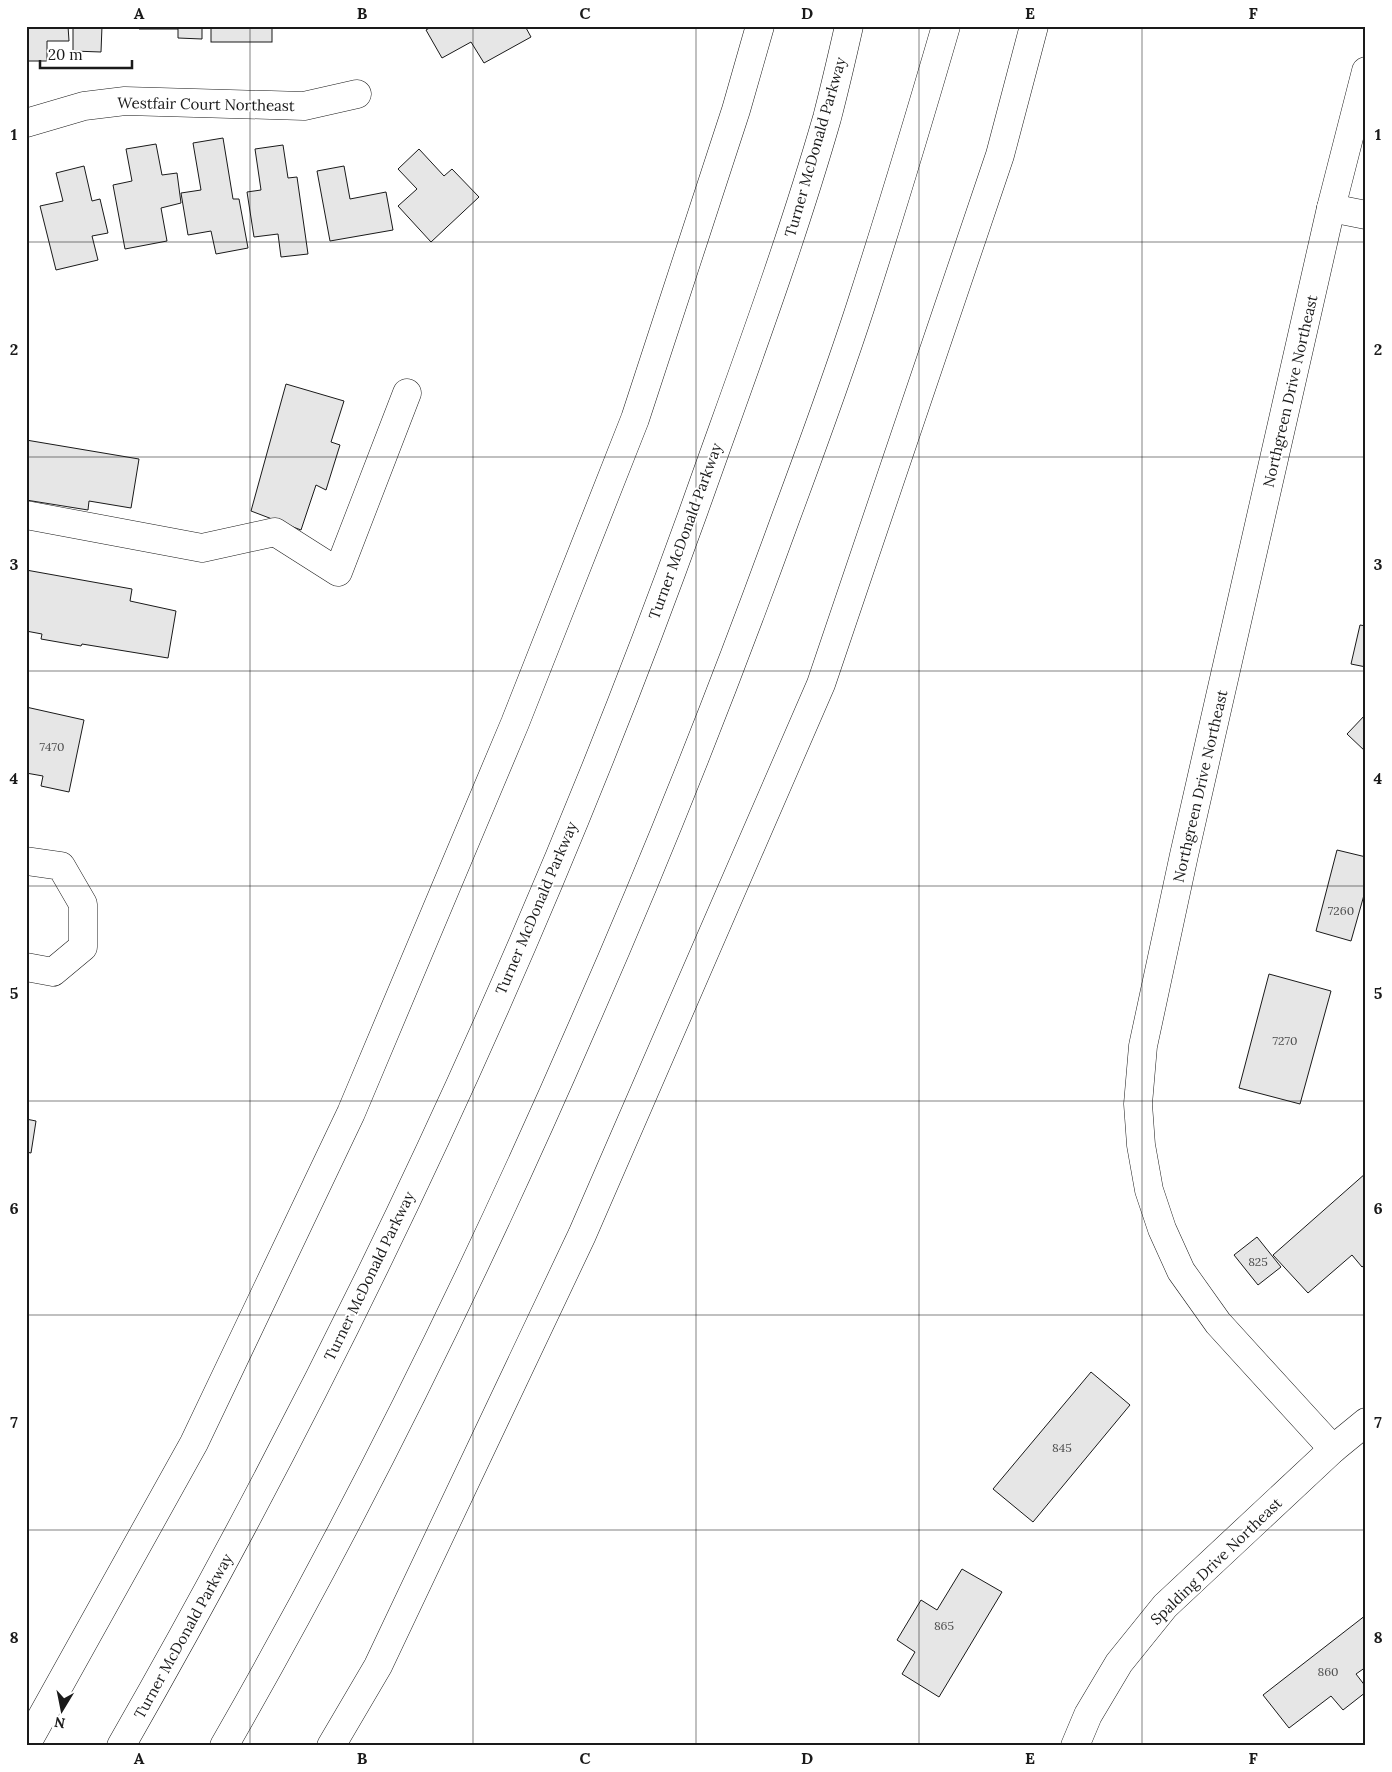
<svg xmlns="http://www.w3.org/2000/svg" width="1392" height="1772" font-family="Lora,serif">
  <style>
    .building { fill: #e6e6e6; stroke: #1a1a1a }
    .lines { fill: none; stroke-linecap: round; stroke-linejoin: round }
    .minor-casing { stroke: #1a1a1a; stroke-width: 29 }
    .highway-casing { stroke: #1a1a1a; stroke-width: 29 }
    .minor { stroke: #fff; stroke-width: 28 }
    .highway { stroke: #fff; stroke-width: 28 }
    .grid { fill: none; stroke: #1a1a1a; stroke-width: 1; stroke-opacity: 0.55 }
    .labels { text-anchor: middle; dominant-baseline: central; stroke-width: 4; stroke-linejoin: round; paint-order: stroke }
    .number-label { font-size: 12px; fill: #4d4d4d }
    .street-label { font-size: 15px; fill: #1a1a1a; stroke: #fff }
    .neatline { fill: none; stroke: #1a1a1a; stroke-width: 2 }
    .grid-label { font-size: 16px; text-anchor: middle; font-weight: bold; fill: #1a1a1a }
  </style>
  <rect width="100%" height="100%" fill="#fff"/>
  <!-- building -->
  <g class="building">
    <path d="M26,26h42l1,15h-22v20h-21z"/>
    <path d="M73,26h29l-1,26 -28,-1z"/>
    <path d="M139,26h63v13l-24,-1v-9h-39z"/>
    <rect x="211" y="26" width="61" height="16"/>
    <path d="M433,26h92l6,11 -47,26 -13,-21 -29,16 -16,-28z"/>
    <path d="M223,138l10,61h6l9,49 -32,6 -5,-23 -23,4 -7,-42 20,-3 -8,-47z"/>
    <path d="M156,144l6,31 15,-2 4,30 -20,5 6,33 -42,8 -12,-64 19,-4 -6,-32z"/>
    <path d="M283,145l5,33 9,-1 11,77 -27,3 -3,-23 -24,3 -7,-45 14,-2 -6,-41z"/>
    <path d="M419,149l25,27 8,-7 27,28 -48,45 -33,-36 19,-17 -19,-20z"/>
    <path d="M84,166l8,35 8,-2 8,34 -16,3 6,24 -42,10 -16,-64 23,-5 -7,-28z"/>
    <path d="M344,166l6,33 36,-7 7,38 -63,11 -13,-70z"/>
    <path d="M286,384l58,17 -13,41 9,3 -14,45 -10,-5 -15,45 -50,-19z"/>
    <path d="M26,440l113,19 -8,49 -42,-7 -1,9 -62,-10z"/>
    <path d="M26,570l106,19 -2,12 46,10 -8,47 -86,-14 -1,2 -40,-7 1,-5 -16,-3z"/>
    <path d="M1360,625l6,1v41l-15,-3z"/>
    <path d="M26,707l58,13 -15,72 -28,-6 2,-10 -17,-3z"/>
    <path d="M1366,714v38l-19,-18z"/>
    <path d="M1337,850l29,7v31l-15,53 -35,-10z"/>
    <path d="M1269,974l62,17 -31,113 -61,-16z"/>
    <path d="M26,1119l10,2 -5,32 -5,-1z"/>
    <path d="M1366,1173v91l-4,3 -10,-12 -44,38 -35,-38z"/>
    <path d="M1257,1237l24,30 -23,18 -24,-30z"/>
    <path d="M1091,1372l39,33 -97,117 -40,-33z"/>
    <path d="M962,1569l40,23 -63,105 -37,-23 13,-22 -18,-12 24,-40 16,10z"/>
    <path d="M1366,1615v52l-10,7 10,13v5l-23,18 -12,-14 -42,32 -26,-33z"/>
  </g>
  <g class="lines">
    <!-- minor casing -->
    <g class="minor-casing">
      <g id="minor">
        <path d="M26,123l58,-17 41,-5 179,5 53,-12"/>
        <path d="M1331,208l35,7"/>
        <path d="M26,515l176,33 73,-16 63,40 69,-179"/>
        <path d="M26,861l35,5 22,38v43l-30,25 -27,-5"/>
        <path d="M1333,1449l-115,-126 -37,-52 -19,-42 -13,-39 -8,-45 -3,-41 5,-58 41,-191 147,-647 35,-137"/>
        <path d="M1075,1746l13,-31 31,-52 46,-57 168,-157 33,-27"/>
      </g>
    </g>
    <!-- highway casing -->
    <g class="highway-casing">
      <g id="highway">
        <path d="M26,1745l168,-302 157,-330 164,-390 120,-304 101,-309 24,-84"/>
        <path d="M121,1746c226,-395 419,-808 573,-1236 46,-130 95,-260 133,-392 8,-31 15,-61 22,-92"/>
        <path d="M224,1746c134,-234 253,-476 360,-723 73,-166 140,-335 202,-506 26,-70 52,-141 75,-212 30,-93 58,-186 85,-279"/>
        <path d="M331,1746l47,-80 204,-431 239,-551 179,-529 34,-129"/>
      </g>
    </g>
    <!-- minor -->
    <use href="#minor" class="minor"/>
    <!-- highway -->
    <use href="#highway" class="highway"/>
  </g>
  <!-- grid -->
  <path class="grid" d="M250,26v1720M473,26v1720M696,26v1720M919,26v1720M1142,26v1720M26,242h1340M26,457h1340M26,671h1340M26,886h1340M26,1101h1340M26,1315h1340M26,1530h1340"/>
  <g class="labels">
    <!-- number labels -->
    <g class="number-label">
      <text x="52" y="746">7470</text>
      <text x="1341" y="910">7260</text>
      <text x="1285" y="1040">7270</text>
      <text x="1258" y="1261">825</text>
      <text x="1062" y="1447">845</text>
      <text x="944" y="1625">865</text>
      <text x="1328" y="1671">860</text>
    </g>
    <!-- street labels -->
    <g class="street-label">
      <text transform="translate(206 104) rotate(1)">Westfair Court Northeast</text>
      <text transform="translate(815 147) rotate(-74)">Turner McDonald Parkway</text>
      <text transform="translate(1290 391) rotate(-77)">Northgreen Drive Northeast</text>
      <text transform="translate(685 531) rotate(-70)">Turner McDonald Parkway</text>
      <text transform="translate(1200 786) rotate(-77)">Northgreen Drive Northeast</text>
      <text transform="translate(536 908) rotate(-67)">Turner McDonald Parkway</text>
      <text transform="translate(369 1276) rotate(-64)">Turner McDonald Parkway</text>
      <text transform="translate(1216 1561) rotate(-44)">Spalding Drive Northeast</text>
      <text transform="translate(183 1636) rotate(-61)">Turner McDonald Parkway</text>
    </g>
  </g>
  <!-- border -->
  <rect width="1392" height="1772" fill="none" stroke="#ffffff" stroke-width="55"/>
  <!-- north arrow -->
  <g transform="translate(62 1710) rotate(190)" stroke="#ffffff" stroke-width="4" paint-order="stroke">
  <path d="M0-4L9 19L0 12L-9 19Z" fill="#1a1a1a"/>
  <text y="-8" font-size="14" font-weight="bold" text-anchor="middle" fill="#1a1a1a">N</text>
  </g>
  <!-- scale -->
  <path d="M40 60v8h92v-8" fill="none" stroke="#1a1a1a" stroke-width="2.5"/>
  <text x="48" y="60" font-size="15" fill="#1a1a1a" stroke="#ffffff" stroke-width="4" paint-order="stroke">20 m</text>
  <rect x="28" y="28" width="1336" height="1716" class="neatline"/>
  <g class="grid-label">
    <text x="139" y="19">A</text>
    <text x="362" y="19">B</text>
    <text x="585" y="19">C</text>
    <text x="807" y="19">D</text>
    <text x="1030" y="19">E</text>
    <text x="1253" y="19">F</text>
    <text x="14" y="140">1</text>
    <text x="1378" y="140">1</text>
    <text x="14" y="355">2</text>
    <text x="1378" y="355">2</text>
    <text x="14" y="570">3</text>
    <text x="1378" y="570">3</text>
    <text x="14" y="784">4</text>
    <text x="1378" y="784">4</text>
    <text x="14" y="999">5</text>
    <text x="1378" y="999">5</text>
    <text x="14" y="1214">6</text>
    <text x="1378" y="1214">6</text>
    <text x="14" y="1428">7</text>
    <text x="1378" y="1428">7</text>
    <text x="14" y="1643">8</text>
    <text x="1378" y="1643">8</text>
    <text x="139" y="1764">A</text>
    <text x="362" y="1764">B</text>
    <text x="585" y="1764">C</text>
    <text x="807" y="1764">D</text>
    <text x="1030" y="1764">E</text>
    <text x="1253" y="1764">F</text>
  </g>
</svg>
